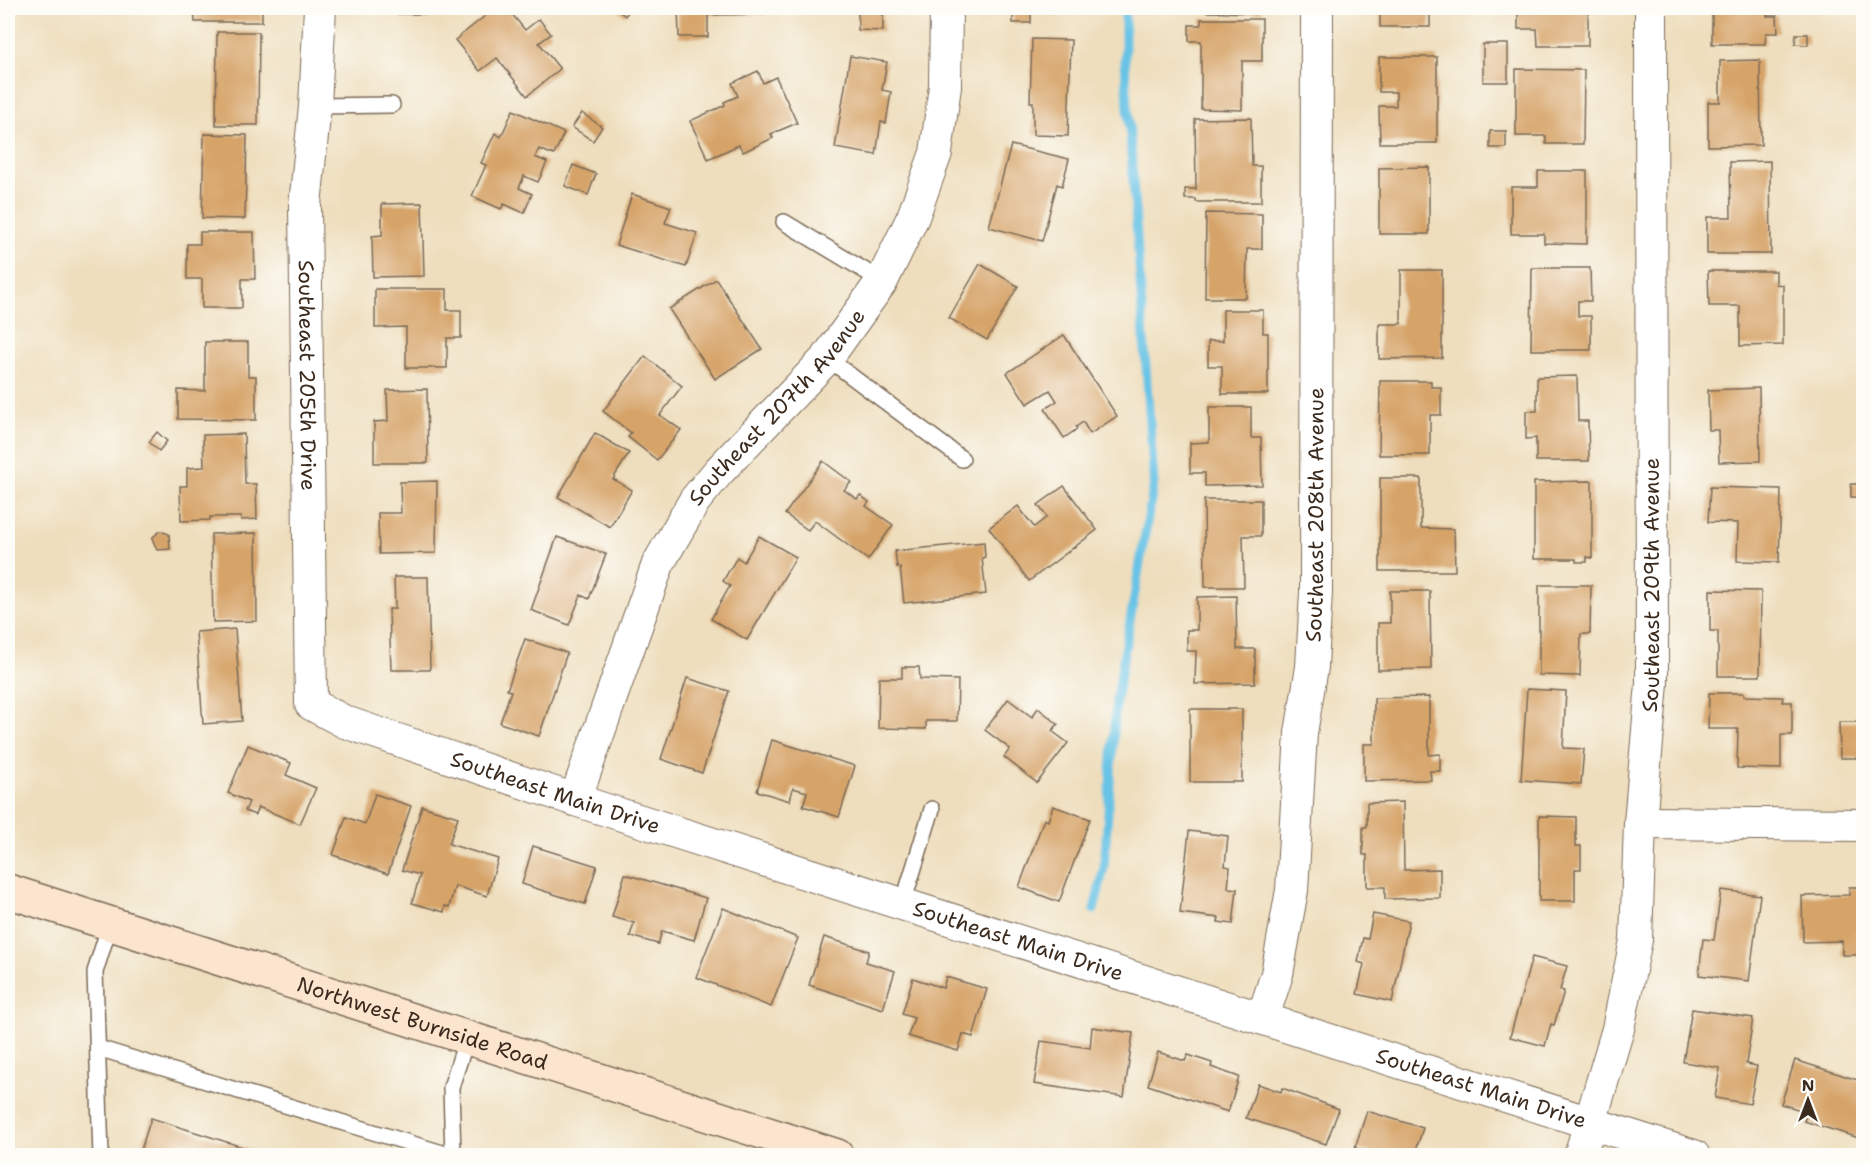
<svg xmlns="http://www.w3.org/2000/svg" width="1871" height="1163" font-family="'Shantell Sans',sans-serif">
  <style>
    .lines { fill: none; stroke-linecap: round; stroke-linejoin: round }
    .stream { stroke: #68c3e6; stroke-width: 9 }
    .building { fill: #d6a368 }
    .service-casing { stroke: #7a6956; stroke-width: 18 }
    .minor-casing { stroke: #7a6956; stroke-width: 34 }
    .secondary-casing { stroke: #7a6956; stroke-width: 36 }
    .service { stroke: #fff; stroke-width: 15 }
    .minor { stroke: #fff; stroke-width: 32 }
    .secondary { stroke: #fbe5cf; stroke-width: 33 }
    .labels { text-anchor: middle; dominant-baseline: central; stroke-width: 4.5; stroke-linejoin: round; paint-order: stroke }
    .street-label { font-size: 21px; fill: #3b2a1e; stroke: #fdfcf7 }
  </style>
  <rect width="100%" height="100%" fill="#fdfcf7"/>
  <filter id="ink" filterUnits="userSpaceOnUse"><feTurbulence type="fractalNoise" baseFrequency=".0167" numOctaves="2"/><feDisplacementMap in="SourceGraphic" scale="12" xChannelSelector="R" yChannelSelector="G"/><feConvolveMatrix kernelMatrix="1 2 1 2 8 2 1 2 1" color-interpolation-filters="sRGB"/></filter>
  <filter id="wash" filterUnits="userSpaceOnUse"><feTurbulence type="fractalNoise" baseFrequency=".008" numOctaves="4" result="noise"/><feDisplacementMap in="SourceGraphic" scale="24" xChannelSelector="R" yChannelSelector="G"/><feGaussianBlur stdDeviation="1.35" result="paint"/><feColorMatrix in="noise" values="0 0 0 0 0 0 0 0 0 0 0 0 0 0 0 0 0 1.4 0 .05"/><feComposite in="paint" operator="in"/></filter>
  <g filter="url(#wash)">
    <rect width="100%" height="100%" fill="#eedebd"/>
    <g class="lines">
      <!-- stream -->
      <path class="stream" d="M1094,910l10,-42 12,-167 38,-218 -29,-420v-55"/>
    </g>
    <g id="blocks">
      <!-- building -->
      <g class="building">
        <path d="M194,8h68v14h-67z"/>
        <rect x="386" y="8" width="41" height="6"/>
        <path d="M495,8h12l18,22 14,-11 12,15 -12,9 21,26 -33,27 -30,-38 -17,13 -25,-31z"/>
        <path d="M615,8h16l-6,8z"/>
        <path d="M678,8h86v6l-56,1v22h-29z"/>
        <path d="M858,8h25v23l-25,-1z"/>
        <path d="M1013,8h57v5l-39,-1v11h-18z"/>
        <path d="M1206,8h56v5l-56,-1z"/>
        <rect x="1380" y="8" width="50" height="19"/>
        <path d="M1518,8h70v38h-50l-1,-17h-19z"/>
        <path d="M1712,8h55v8h10l1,17h-12l-1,11h-53z"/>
        <path d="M1201,19h61v42h-20v49l-41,-1v-68h-12v-16h12z"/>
        <path d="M217,32h42l-1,93h-42z"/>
        <path d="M1796,34h12v11l-13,-1z"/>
        <path d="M1032,39l39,1 -3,96 -35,-1v-33h-3z"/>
        <rect x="1483" y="44" width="25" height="38"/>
        <path d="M850,56l37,6 -5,28 9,2 -5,31 -5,-1 -5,33 -41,-7z"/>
        <path d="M1379,57h58v86h-57l-1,-37h17v-14h-17z"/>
        <path d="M1760,60l1,85 -53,1v-44h12v-41z"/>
        <path d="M1516,69l68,1 -1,74h-37v-8h-30z"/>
        <path d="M758,71l5,12 13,-6 21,46 -26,11 2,4 -30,14 -4,-7 -31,14 -18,-38 35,-16 -1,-3 14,-6 -6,-13z"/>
        <path d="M513,110l51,23 -10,22 -15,-6 -4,8 12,5 -9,20 -14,-6 -5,12 13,6 -8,19 -20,-9 -3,5 -29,-13 14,-31 -5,-2 14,-30 6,4z"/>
        <path d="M582,113l20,14 -9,14 -21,-14z"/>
        <path d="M1251,118l1,48h9v36h-65v-3h-11v-10h11l-1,-70z"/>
        <rect x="1490" y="131" width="16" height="17"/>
        <path d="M204,134l43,1 -2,84 -43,-1z"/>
        <path d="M1011,145l58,14 -7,27 -5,-2 -15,57 -53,-14z"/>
        <path d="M1770,161l1,93h-64v-37h24l-1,-55z"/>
        <path d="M573,165l23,9 -8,21 -23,-9z"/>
        <path d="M1429,167v67h-50v-66z"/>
        <path d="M1538,171h49v73l-43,-1v-9h-33v-47h27z"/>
        <path d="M632,194l39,13 -6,16 32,10 -11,34 -70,-22z"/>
        <path d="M422,203l2,73 -51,1 -1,-41 10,-1v-31z"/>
        <path d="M1206,213l56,1v35h-15l-1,49h-41z"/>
        <path d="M200,232h54l1,47h-13v29h-40v-29h-15v-35h13z"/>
        <path d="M980,264l38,22 -31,54 -38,-22z"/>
        <path d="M1532,268h58l1,33h-13v15h13v34h-60z"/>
        <path d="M1401,270h41v88l-63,1v-35h22z"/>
        <path d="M1708,271h68v13l7,1v60l-43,1v-40h-31z"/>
        <path d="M716,279l46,70 -47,30 -46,-70z"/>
        <path d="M375,289h72v21h14v28h-14v30h-41v-41l-31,1z"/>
        <path d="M1223,310h40v23h5v61h-46v-28h-14v-25h15z"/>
        <path d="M1064,335l53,81 -27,18 -7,-12 -7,5 1,2 -13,9 -19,-29 12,-8 -7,-11 -23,14 -20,-31z"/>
        <path d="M205,342h43v34h8v44l-78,-1v-29l27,1z"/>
        <path d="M645,356l37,30 -22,29 21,15 -24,30 -29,-23 3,-4 -28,-22z"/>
        <path d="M1577,376l1,45h10l1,40h-53v-23l-10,1v-28h11v-34z"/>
        <path d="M1380,381h51v6h10v28h-11v40h-51z"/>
        <path d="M1759,388l1,73 -41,1 -1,-32h-9l-1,-40z"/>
        <path d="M427,389l1,74h-54v-41l14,-1 -1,-31z"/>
        <path d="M1209,407h42v31h10l1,47 -57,1v-13h-15v-30l19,-1z"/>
        <path d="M157,432l10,9 -8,10 -10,-9z"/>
        <path d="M595,433l34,20 -16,26 19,11 -22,37 -52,-30z"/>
        <path d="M244,434l1,50h11l1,35 -16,1v-3h-31v3l-29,1 -1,-35h7v-18l17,-1 -1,-32z"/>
        <path d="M823,461l28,21 -7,8 13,9 3,-4 9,7 -3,4 27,19 -25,35 -53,-39 -7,9 -23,-16z"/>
        <path d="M1380,478h41v50l33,1 1,42h-75z"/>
        <path d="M437,481l-1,72 -57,1 -1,-41h23l-1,-31z"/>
        <path d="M1592,481v77l-5,-1v5h-11v-3h-42v-77z"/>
        <rect x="1851" y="484" width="13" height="13"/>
        <path d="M1064,486l33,44 -68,51 -40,-53 29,-22 16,21 13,-10 -9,-12z"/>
        <path d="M1710,487l71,2 -2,73 -42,-1 1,-38 -30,-1z"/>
        <path d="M1204,500h57v36h-18l1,51h-39z"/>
        <path d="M160,531l9,3 1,15 -13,1 -5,-12z"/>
        <path d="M256,533l1,88 -44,1 -2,-88z"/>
        <path d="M759,536l37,21 -49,83 -36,-21 19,-33 -7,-5 14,-24 7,5z"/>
        <path d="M557,537l49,17 -17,45 -8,-4 -12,30 -38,-15z"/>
        <path d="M984,542l1,15 -3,1 4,36 -82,9 -4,-36h-3l-2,-16z"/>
        <path d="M394,577h34l2,93h-39l-2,-61h6z"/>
        <path d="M1539,585h52l-1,49h-9l-1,42 -41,-1z"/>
        <path d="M1710,590l51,1 -1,85h-42v-45h-8z"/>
        <path d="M1390,591h40l1,78 -53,1v-47h12z"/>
        <path d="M1236,596l1,53h18v34l-60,1 1,-33h-9v-21h10v-33z"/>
        <path d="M235,629l7,92 -39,3 -7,-92z"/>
        <path d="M525,639l42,14 -28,83 -39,-13 11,-32 -4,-1z"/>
        <path d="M902,667h17l1,12 38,1 -1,41h-31v8l-48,-1 1,-50h23z"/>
        <path d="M687,678l42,13 -27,82 -41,-14z"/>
        <path d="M1527,689l39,2 -3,57 21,1 -3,35 -60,-4z"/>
        <path d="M1709,693h35v3l39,1 -1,5h10v33h-11v34l-44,-1 1,-39h-30z"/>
        <path d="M1429,697v58l11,-1v17h-10l1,9 -67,1v-37h10v-46z"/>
        <path d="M1008,699l24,18 6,-9 20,16 -6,7 16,12 -31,40 -33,-26 6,-8 -25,-19z"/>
        <rect x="1190" y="709" width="52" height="73"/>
        <path d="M1839,722h25v36h-24z"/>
        <path d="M772,740l83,26 -16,51 -36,-11 4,-14 -14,-4 -3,13 -33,-10z"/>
        <path d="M248,745l43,18 -5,12 30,13 -16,36 -42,-17 -3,8 -10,-4 4,-9 -21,-9z"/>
        <path d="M375,794l36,12 -23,68 -55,-19 13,-38 19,7z"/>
        <path d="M1403,802l1,68 36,-1v29l-55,1v-12h-18v-32h-4v-28h4v-24z"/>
        <path d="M422,806l36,11 -9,27 49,15 -11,37 -32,-10 -6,21 -4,-1 -1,6 -32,-9 8,-28 -18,-5z"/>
        <path d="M1053,806l37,13 -31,83 -40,-15 25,-68 4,2z"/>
        <path d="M1539,816l37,1v29h5v23h-6v32h-36z"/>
        <path d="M1189,831l39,5 -3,30 5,1 -2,21 9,1 -4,35 -15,-2 1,-4 -39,-5z"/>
        <path d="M533,846l64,20 -12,38 -63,-20z"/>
        <path d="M625,874l81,24 -12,42 -32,-9 -4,13 -28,-8 4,-13 -22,-6z"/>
        <path d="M1849,887h15v68h-22v-14l-39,1 -1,-46 47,-1z"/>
        <path d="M1721,890l39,5 -11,86 -50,-6 4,-36 11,1z"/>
        <path d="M723,908l75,30 -27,69 -75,-30z"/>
        <path d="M1373,914l36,7 -17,81 -35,-8 7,-30 -6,-2 5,-24 5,1z"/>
        <path d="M824,937l45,14 -3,11 29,9 -12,38 -74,-24z"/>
        <path d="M1532,957l35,9 -7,24 4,1 -10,34 -3,-1 -6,22 -35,-9z"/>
        <path d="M946,977l41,12 -14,48 -10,-3 -5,17 -50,-15 6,-18 -12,-4 11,-36 30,10z"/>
        <path d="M1692,1009l61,9 -7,46 11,2 -7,38 -35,-6 5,-30 -37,-6z"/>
        <path d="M1092,1027l41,6 -9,64 -90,-13 7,-43 49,7z"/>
        <path d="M1158,1052l27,9 3,-6 24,8 -1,4 28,10 -11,35 -80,-27z"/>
        <path d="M1795,1060l69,22v42l-5,14 -55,-17 3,-9 -26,-8z"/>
        <path d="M1258,1084l23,8 1,-4 57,21 -13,35 -80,-26z"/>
        <path d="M1367,1111l56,17 -9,28h-35l-24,-8z"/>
        <path d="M151,1118l117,37v1h-129z"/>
      </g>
    </g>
  </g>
  <g filter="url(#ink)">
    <use href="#blocks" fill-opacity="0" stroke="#7a6956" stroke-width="1.5"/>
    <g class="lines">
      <!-- service casing -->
      <g class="service-casing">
        <g id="service">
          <path d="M315,106l77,-1"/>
          <path d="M784,222l98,59"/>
          <path d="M827,358l135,101"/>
          <path d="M903,903l29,-94"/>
          <path d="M98,1048l354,108"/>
          <path d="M101,1156l-6,-184 15,-48"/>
          <path d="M453,1156l-2,-69 16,-49"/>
        </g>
      </g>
      <!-- minor casing -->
      <g class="minor-casing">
        <g id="minor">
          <path id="s1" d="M320,8l-5,98 -10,99 6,499 34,18 230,78 1119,356"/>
          <path id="s2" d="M575,800l83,-236 37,-64 24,-29 108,-113 55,-77 31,-64 23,-64 9,-67 1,-78"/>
          <path d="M1640,823l224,2"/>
          <path id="s3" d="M1263,1017l14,-43 15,-84 9,-157 11,-66 4,-75 1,-584"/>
          <path id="s4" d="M1580,1156l38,-127 18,-89 4,-117 12,-140 -1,-675"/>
        </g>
      </g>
      <!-- secondary casing -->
      <g class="secondary-casing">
        <g id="secondary">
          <path id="s5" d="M8,891l829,265"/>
        </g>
      </g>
      <!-- service -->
      <use href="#service" class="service"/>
      <!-- minor -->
      <use href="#minor" class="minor"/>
      <!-- secondary -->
      <use href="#secondary" class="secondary"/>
    </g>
  </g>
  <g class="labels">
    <!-- street labels -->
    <g class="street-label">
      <text stroke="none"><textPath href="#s1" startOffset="368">Southeast 205th Drive</textPath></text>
      <text stroke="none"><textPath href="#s2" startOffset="448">Southeast 207th Avenue</textPath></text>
      <text stroke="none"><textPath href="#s3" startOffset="507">Southeast 208th Avenue</textPath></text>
      <text stroke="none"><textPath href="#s4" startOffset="579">Southeast 209th Avenue</textPath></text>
      <text stroke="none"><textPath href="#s1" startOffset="957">Southeast Main Drive</textPath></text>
      <text stroke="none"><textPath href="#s1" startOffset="1443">Southeast Main Drive</textPath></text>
      <text stroke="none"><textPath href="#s5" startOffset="435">Northwest Burnside Road</textPath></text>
      <text stroke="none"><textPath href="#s1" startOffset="1929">Southeast Main Drive</textPath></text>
    </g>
  </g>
  <!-- margin -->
  <rect width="1871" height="1163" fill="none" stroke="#fdfcf7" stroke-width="30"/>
  <!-- north arrow -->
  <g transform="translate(1808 1100)" stroke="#fdfcf7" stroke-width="4.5" paint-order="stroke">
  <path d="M0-4.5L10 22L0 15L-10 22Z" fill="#3b2a1e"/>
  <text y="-9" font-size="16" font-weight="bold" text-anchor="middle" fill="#3b2a1e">N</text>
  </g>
</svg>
